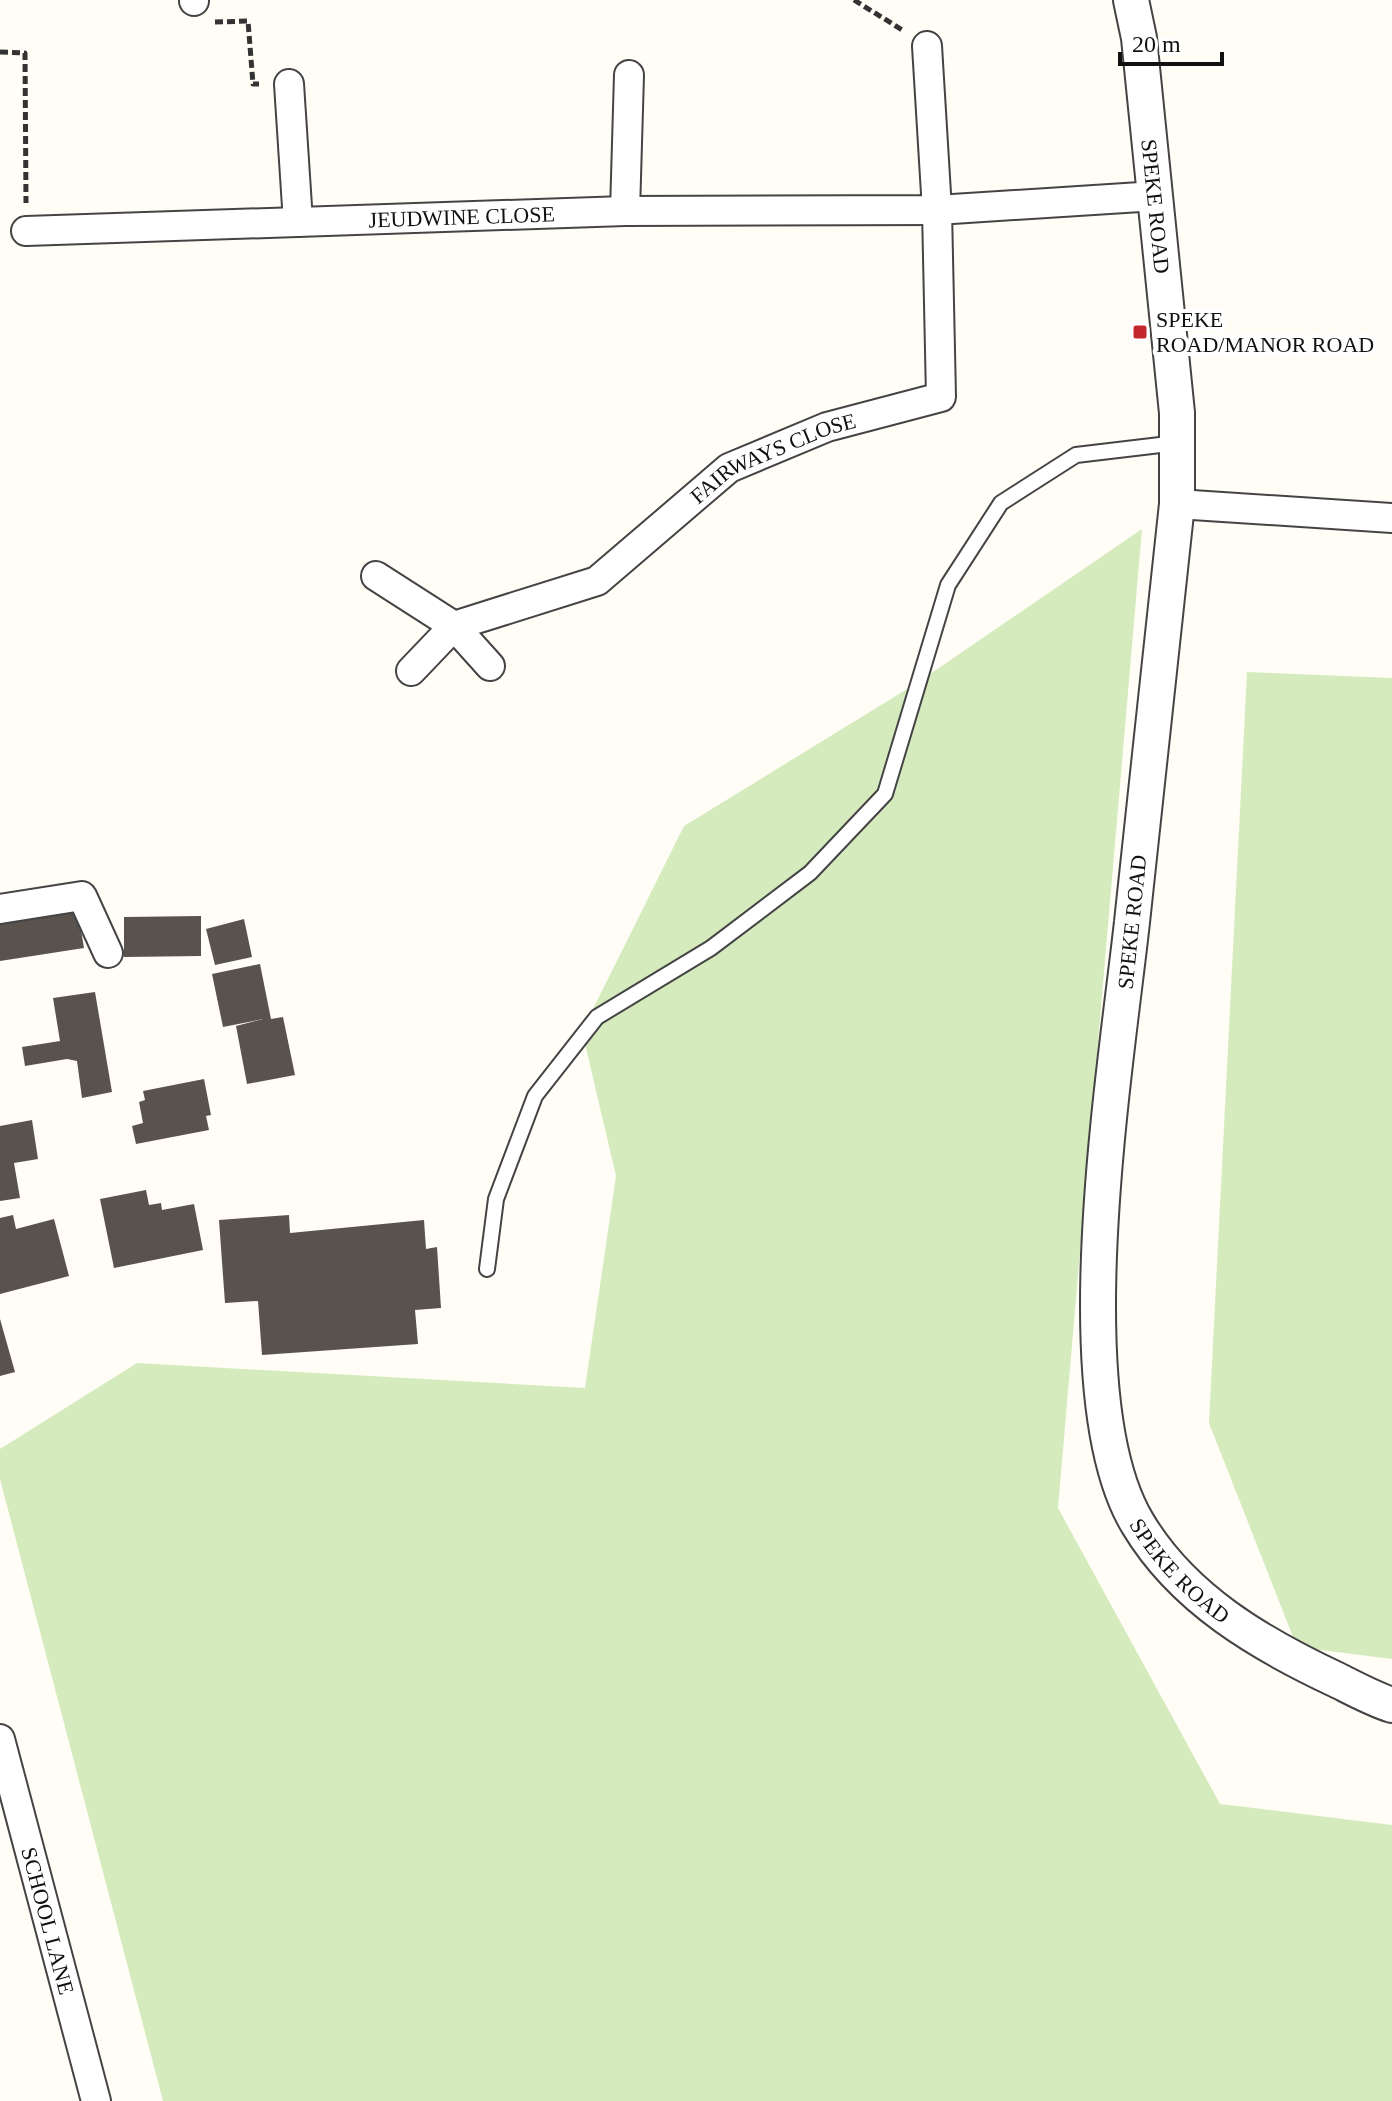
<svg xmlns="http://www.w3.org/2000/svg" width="1392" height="2101" font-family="Georgia,serif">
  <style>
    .green { fill: #d5ebbd }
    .building { fill: #5a524d }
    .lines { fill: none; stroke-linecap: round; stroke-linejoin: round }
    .service-casing { stroke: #444; stroke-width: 18 }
    .minor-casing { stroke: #444; stroke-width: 32 }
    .tertiary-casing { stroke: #444; stroke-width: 38 }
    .path { stroke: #333; stroke-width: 5; stroke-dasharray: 8 4; stroke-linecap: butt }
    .service { stroke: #fff; stroke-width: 14 }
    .minor { stroke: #fff; stroke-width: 28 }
    .tertiary { stroke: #fff; stroke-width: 34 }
    .poi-dot { fill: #c4262e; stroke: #fff; stroke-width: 3 }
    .labels { text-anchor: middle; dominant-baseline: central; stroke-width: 8; stroke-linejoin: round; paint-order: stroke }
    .street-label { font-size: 22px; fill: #111; stroke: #fff }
    .poi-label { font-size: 22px; fill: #111; stroke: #fff; text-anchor: start }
  </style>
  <rect width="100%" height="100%" fill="#fffdf5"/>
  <!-- green -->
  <g class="green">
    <path d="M1142,529l-84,979 162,296 172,21v276h-1229l-163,-622v-30l137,-86 448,25 31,-212 -34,-145 102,-205 233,-143z"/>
    <path d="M1247,672l145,6v981l-95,-12 -88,-224z"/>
  </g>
  <!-- building -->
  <g class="building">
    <path d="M78,912l6,36 -84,13v-37z"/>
    <path d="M201,916v40l-77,1v-40z"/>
    <path d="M244,919l8,38 -37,8 -9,-36z"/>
    <path d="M260,964l11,55 12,-2 12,58 -48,9 -11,-58 27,-7 -40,8 -11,-53z"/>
    <path d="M95,992l17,100 -30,6 -5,-37 -10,-2 -42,7 -3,-19 38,-6 -7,-43z"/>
    <path d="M204,1079l7,36 -5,1 3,14 -73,14 -4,-18 11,-3 -4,-21 6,-2 -2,-9z"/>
    <path d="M32,1120l6,39 -24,4 6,35 -20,3v-75z"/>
    <path d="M146,1190l3,15 12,-2 1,7 32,-6 9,46 -89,18 -14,-69z"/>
    <path d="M13,1215l3,14 38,-10 15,57 -69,18v-76z"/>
    <path d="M289,1215l1,18 134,-13 2,29 11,-2 4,61 -26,2 3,34 -156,11 -4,-54 -33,2 -6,-83z"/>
    <path d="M0,1319l15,53 -15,4z"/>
  </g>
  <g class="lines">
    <!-- service casing -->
    <g class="service-casing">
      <path id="service" d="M487,1269l9,-70 39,-103 62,-79 114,-69 99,-75 75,-79 63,-209 53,-82 75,-48 101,-12"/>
    </g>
    <!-- minor casing -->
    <g class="minor-casing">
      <g id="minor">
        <path d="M194,0v1"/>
        <path d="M289,84l9,138"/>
        <path d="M625,211l4,-136"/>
        <path id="s1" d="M26,231l599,-20 312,-1 219,-14"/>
        <path d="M1177,504l215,14"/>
        <path d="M376,576l78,50 36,40"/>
        <path id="s2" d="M411,671l43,-45 143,-45 132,-113 98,-41 114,-30 -4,-187 -10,-164"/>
        <path d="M0,909l82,-13 26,57"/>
        <path id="s3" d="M0,1739l96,362"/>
      </g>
    </g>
    <!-- tertiary casing -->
    <g class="tertiary-casing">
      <g id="tertiary">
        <path id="s4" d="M1131,0l8,38 38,375v91c-15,140 -30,279 -45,418 -16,146 -71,476 6,602 45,75 122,120 199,156 18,9 36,19 55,25"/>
      </g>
    </g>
    <!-- path -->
    <g class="path">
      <path d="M854,0l50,31"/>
      <path d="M215,22l33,-1 5,63h6"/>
      <path d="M0,52l25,1 1,150"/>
    </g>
    <!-- service -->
    <use href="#service" class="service"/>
    <!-- minor -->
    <use href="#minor" class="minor"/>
    <!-- tertiary -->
    <use href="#tertiary" class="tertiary"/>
  </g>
  <!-- markers -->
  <rect class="poi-dot" x="1132" y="324" width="16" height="16" rx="4"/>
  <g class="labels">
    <!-- street labels -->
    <g class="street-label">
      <text stroke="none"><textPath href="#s4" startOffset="208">SPEKE ROAD</textPath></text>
      <text stroke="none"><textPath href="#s1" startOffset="436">JEUDWINE CLOSE</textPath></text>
      <text stroke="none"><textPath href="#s2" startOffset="430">FAIRWAYS CLOSE</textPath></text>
      <text transform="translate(1132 922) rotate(-84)">SPEKE ROAD</text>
      <text stroke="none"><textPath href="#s4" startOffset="1600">SPEKE ROAD</textPath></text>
      <text stroke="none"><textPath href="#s3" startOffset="188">SCHOOL LANE</textPath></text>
    </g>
    <!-- poi labels -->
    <g class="poi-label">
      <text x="1156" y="319">SPEKE<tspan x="1156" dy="25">ROAD/MANOR ROAD</tspan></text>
    </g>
  </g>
  <!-- scale -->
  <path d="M1120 52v12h102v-12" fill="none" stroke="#111111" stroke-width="4"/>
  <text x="1132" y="52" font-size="24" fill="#111111" stroke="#ffffff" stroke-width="6" paint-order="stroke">20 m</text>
</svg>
